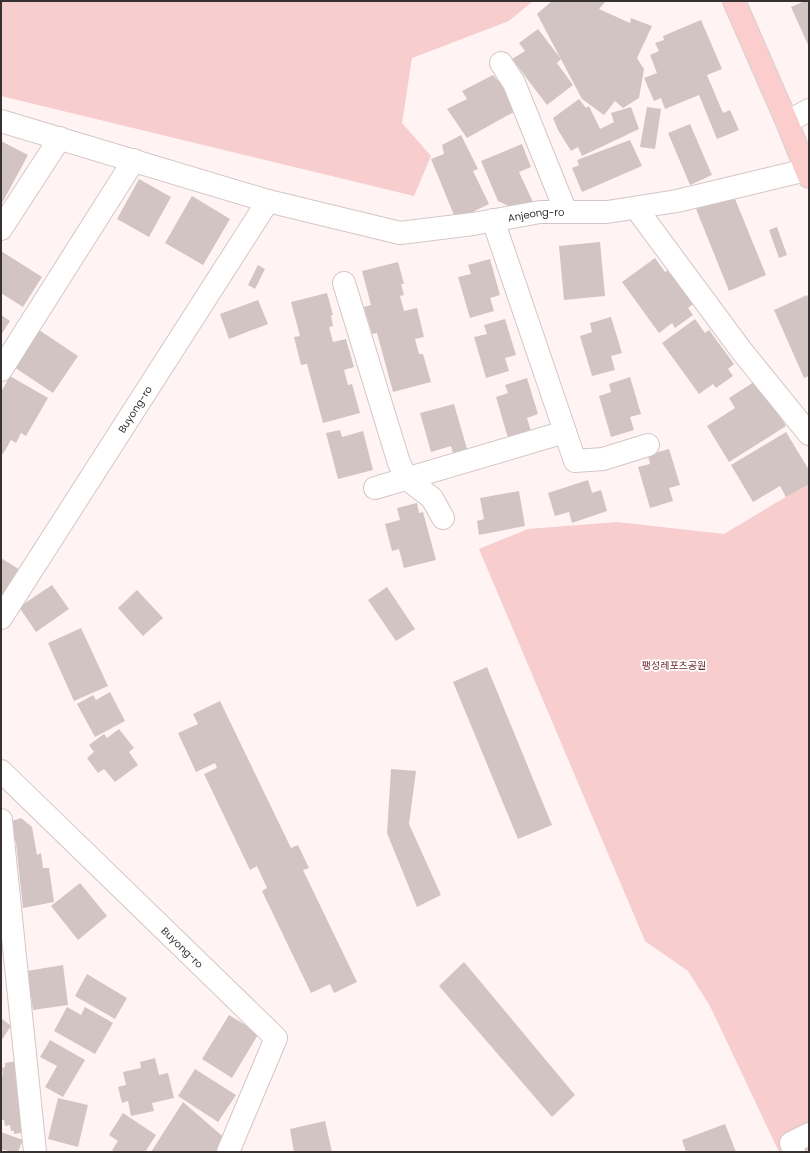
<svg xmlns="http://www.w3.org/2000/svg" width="810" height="1153" font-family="Poppins,'Noto Sans KR',sans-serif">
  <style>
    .green { fill: #f7cdcd }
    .building { fill: #d3c4c4 }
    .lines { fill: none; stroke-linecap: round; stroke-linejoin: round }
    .minor-casing { stroke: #d5c6c6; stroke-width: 24 }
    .major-casing { stroke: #d3d2d2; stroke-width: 24 }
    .minor { stroke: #fff; stroke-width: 22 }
    .major { stroke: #fccdcd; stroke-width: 22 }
    .labels { text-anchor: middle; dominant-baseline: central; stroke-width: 3.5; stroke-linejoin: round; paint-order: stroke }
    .street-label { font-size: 10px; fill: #373232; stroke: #fff }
    .park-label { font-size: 10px; fill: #6c272c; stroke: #fff }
  </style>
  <rect width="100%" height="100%" fill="#fff3f3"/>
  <!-- green -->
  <g class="green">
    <path d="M1,1h532l-24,20 -97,37 -10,65 29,33 -17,40 -413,-100z"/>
    <path d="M809,483v669h-30l-69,-146 -22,-35 -43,-30 -166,-392 49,-20 89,-7 107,12z"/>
  </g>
  <!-- building -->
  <g class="building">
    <path d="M552,1h54l-7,8 31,14 1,-5 21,8 -15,32 7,11 -5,29 -16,10 -8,-7 -11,14 -22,-16 -45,-85z"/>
    <path d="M805,1h4v46l-18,-40z"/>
    <path d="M701,20l21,49 -15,6 16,38 7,-3 9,20 -22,9 -18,-44 -34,14 -4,-11 -7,3 -10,-23 13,-5 -7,-18 9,-4 -4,-8 9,-3 -1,-4z"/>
    <path d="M538,29l23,30 -4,4 16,22 -26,20 -35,-46 13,-8 -6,-8z"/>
    <path d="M493,75l8,9 5,-2 15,26 -54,30 -20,-29 20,-10 -5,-8z"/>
    <path d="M579,99l7,9 3,-2 11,23 14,-7 -3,-9 20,-6 8,22 -57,27 -4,-9 -7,4 -13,-21 -5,-12z"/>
    <path d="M647,107l14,2 -6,40 -15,-2z"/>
    <path d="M690,124l22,51 -22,10 -22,-52z"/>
    <path d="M461,135l17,34 -5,2 16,33 -33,16 -25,-61 13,-5 -2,-9z"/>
    <path d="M630,140l12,26 -60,26 -10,-24 7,-3 -2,-5z"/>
    <path d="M1,141l27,14 -27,50z"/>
    <path d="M522,144l9,23 -12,5 14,30 -18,7 -17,-8 -17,-40z"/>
    <path d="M139,179l32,18 -22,40 -32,-18z"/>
    <path d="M733,194l33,81 -37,16 -33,-82z"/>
    <path d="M192,196l38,23 -27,46 -38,-22z"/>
    <path d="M777,227l10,28 -8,3 -10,-28z"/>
    <path d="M600,242l5,54 -41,4 -5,-54z"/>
    <path d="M1,251l41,26 -19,30 -22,-14z"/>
    <path d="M655,258l10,14 4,-2 24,34 -5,4 5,7 -18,13 -3,-5 -13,10 -37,-51z"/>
    <path d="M490,259l10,36 -10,3 4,13 -24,7 -12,-41 13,-3 -3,-9z"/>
    <path d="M398,262l6,22h-3l3,11 -4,1 4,15 13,-3 7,29 -9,2 4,15h4l8,28 -38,10 -16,-59 -5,1 -8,-27 7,-2 -9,-34z"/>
    <path d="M258,265l7,4 -10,20 -7,-4z"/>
    <path d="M327,293l6,22h-2l2,11 -4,1 4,15 13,-3 8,28 -10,3 4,15 4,-1 8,29 -37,10 -16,-59 -6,1 -7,-28 6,-1 -9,-34z"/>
    <path d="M807,295l2,4v77l-5,2 -30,-68z"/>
    <path d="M258,300l10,24 -39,15 -9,-25z"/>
    <path d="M1,315l9,6 -9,14z"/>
    <path d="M611,317l11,36 -11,3 4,14 -23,6 -12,-40 12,-4 -2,-9z"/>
    <path d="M505,319l11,36 -11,3 4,13 -23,7 -12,-41 13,-3 -3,-9z"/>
    <path d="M695,319l10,14 4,-3 25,34 -6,5 5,7 -17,12 -3,-4 -14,10 -37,-51z"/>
    <path d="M39,330l39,26 -25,37 -39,-26z"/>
    <path d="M10,376l38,22 -22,38 -5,-3 -5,10 -5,-3 -8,14 -2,-1v-61z"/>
    <path d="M630,377l11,37 -11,3 4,13 -23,7 -12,-41 12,-4 -2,-8z"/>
    <path d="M527,378l11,36 -11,4 4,13 -23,7 -12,-41 12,-4 -3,-8z"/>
    <path d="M757,380l29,46 -57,36 -22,-36 28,-18 -6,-10z"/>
    <path d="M454,404l13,45 -14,4 -2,-7 -20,6 -11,-39z"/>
    <path d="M340,430l2,7 21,-6 10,39 -35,9 -12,-46z"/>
    <path d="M786,432l23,38v14l-23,13 -6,-11 -27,16 -22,-37z"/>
    <path d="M669,449l11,36 -11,3 4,13 -23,7 -12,-41 12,-3 -2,-9z"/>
    <path d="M588,480l4,13 9,-3 6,21 -35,12 -3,-11 -14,4 -7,-23z"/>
    <path d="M519,491l6,35 -46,9 -2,-14 7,-2 -4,-21z"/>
    <path d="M417,503l2,10 4,-1 13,48 -32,8 -5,-19 -7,2 -7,-27 15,-4 -3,-12z"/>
    <path d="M1,558l19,12 -19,31z"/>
    <path d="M52,585l17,24 -33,23 -17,-25z"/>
    <path d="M387,587l28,42 -19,12 -28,-41z"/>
    <path d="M137,590l26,28 -20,18 -25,-28z"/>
    <path d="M81,628l27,58 -34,15 -26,-58z"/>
    <path d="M487,667l65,158 -34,14 -65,-157z"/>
    <path d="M110,692l15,29 -30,16 -18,-33 16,-9 3,5z"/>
    <path d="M220,701l71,147 7,-3 11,23 -6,2 54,112 -23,11 -4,-9 -19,9 -49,-102 5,-3 -10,-22 -7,4 -46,-96 13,-6 -2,-5 -19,9 -18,-39 20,-9 -5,-10z"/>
    <path d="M119,729l15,19 -5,4 9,13 -23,17 -11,-13 -6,4 -11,-15 7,-6 -5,-7 15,-11 3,4z"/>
    <path d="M391,769l25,2 -7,53 32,71 -24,12 -30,-74z"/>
    <path d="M21,818l11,9 5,28 4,-2 2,15h6l5,34 -31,6 -7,-65 -7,-21z"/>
    <path d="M80,883l27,33 -29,24 -27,-34z"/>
    <path d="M464,962l111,133 -23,22 -113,-131z"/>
    <path d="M63,965l5,40 -35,5 -6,-39z"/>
    <path d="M87,974l40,24 -12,21 -40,-23z"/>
    <path d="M67,1007l14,8 4,-8 28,16 -18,31 -41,-23z"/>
    <path d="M229,1015l30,18 -27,45 -30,-19z"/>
    <path d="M1,1018l10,8 -10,15z"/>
    <path d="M50,1040l35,20 -22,37 -18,-10 12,-21 -17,-9z"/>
    <path d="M155,1058l4,17 9,-2 6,25 -22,5 2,8 -23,5 -3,-15 -6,2 -4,-16 8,-2 -3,-13 18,-4 -1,-6z"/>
    <path d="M17,1061l9,71 -12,2v-3h-3l-1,-6 -5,1 -1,-6h-3v-44l2,-1 -1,-7 3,-1v-4z"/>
    <path d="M195,1069l41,26 -18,27 -40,-26z"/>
    <path d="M58,1098l30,7 -10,42 -30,-8z"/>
    <path d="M183,1102l44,38 -9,12h-67z"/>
    <path d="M123,1113l33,22 -11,17h-29l-4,-2 6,-9 -9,-6z"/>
    <path d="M325,1121l7,31h-38l-4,-23z"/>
    <path d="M725,1124l11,28h-50l-4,-12z"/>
    <path d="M1,1132l22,8 -5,12 -15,-2 -2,2z"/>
  </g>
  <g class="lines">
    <!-- minor casing -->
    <g class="minor-casing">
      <g id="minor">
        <path d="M501,63l13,20 52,129"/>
        <path id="s1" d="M1,121l267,80 132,32 73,-9 67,-12h67l70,-11 129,-31"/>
        <path d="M787,122l22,-12"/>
        <path d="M636,208l105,142 68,84"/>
        <path d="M493,220l82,241 28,-2 45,-14"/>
        <path d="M1,229l59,-91"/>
        <path d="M344,283l55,180 8,16 25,19 11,20"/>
        <path d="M1,370l133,-210"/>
        <path d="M375,488l190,-56"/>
        <path id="s2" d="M1,618l267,-417"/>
        <path id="s3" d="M1,771l275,267 -48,114"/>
        <path d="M1,820l34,332"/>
        <path d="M794,1152l-3,-9 18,-9"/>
      </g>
    </g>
    <!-- major casing -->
    <g class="major-casing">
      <path id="major" d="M734,1l53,121 22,55"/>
    </g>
    <!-- minor -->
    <use href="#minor" class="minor"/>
    <!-- major -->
    <use href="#major" class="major"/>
  </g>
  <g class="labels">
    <!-- street labels -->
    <g class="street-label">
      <text stroke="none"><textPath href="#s1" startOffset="552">Anjeong-ro</textPath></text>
      <text stroke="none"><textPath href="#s2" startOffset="248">Buyong-ro</textPath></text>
      <text stroke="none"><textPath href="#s3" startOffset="253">Buyong-ro</textPath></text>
    </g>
    <!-- park labels -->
    <g class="park-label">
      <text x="674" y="665">팽성레포츠공원</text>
    </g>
  </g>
  <!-- border -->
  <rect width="810" height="1153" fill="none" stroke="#373232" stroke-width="4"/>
</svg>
